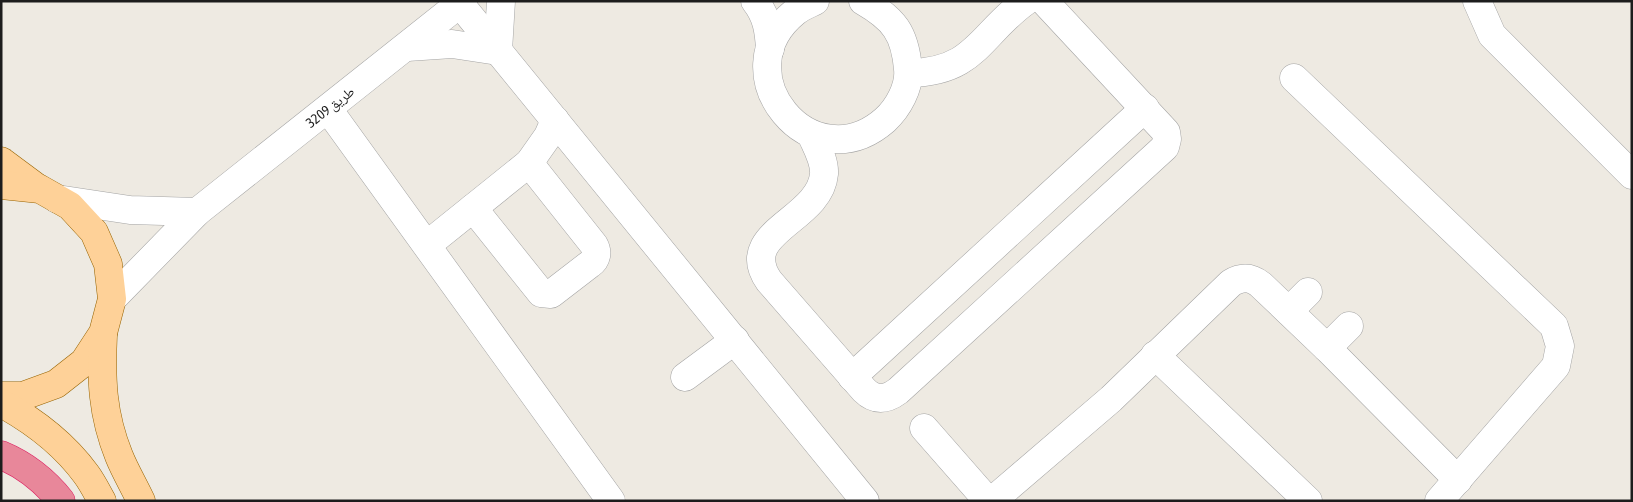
<svg xmlns="http://www.w3.org/2000/svg" width="1633" height="502" font-family="'Asap Condensed','Noto Naskh Arabic',sans-serif">
  <style>
    .lines { fill: none; stroke-linecap: round; stroke-linejoin: round }
    .minor-casing { stroke: #a4a4a4; stroke-width: 29 }
    .major-casing { stroke: #966300; stroke-width: 29 }
    .highway-casing { stroke: #dc2062; stroke-width: 29 }
    .minor { stroke: #fff; stroke-width: 28 }
    .major { stroke: #fed198; stroke-width: 28 }
    .highway { stroke: #e8879a; stroke-width: 28 }
    .labels { text-anchor: middle; dominant-baseline: central; stroke-width: 5; stroke-linejoin: round; paint-order: stroke }
    .street-label { font-size: 14px; fill: #1d1d1d; stroke: #fff }
  </style>
  <rect width="100%" height="100%" fill="#eeeae2"/>
  <g class="lines">
    <!-- minor casing -->
    <g class="minor-casing">
      <g id="minor">
        <path d="M755,1c12,15 14,30 15,48"/>
        <path d="M815,1c-6,3 -14,6 -20,11 -75,61 17,172 90,108 13,-12 25,-33 23,-51 -3,-36 -14,-50 -45,-68"/>
        <path d="M1477,1l15,34 140,140"/>
        <path d="M460,4l405,497"/>
        <path d="M407,47l45,-3 46,7 3,-50"/>
        <path d="M909,73c67,-1 71,-39 117,-72"/>
        <path d="M1294,78l260,248 6,20 -4,20 -117,135"/>
        <path d="M328,109l283,392"/>
        <path d="M811,134c5,12 14,26 13,40 -4,47 -89,58 -55,107l95,109c11,11 22,10 34,1l267,-244 2,-8 -1,-7 -122,-131"/>
        <path d="M57,199l73,11 67,2"/>
        <path d="M473,208l68,85 10,1 39,-30c7,-5 8,-12 4,-19l-65,-82"/>
        <path d="M427,245l102,-82 19,-27 7,-16"/>
        <path d="M112,299l85,-87 266,-211"/>
        <path d="M1289,311l19,-19"/>
        <path d="M1327,348l22,-22"/>
        <path d="M1155,355l153,146"/>
        <path d="M685,377l50,-37"/>
        <path d="M852,377l293,-269"/>
        <path d="M924,428l64,73"/>
        <path d="M992,501l119,-102 120,-116c12,-7 20,-6 30,2l66,63 131,132"/>
      </g>
    </g>
    <!-- major casing -->
    <g class="major-casing">
      <g id="major">
        <path d="M1,161l35,26"/>
        <path d="M1,185l39,4 30,17 24,26 14,32 4,35 -9,34 -19,29 -28,22 -33,12h-22"/>
        <path d="M103,335c-2,44 -1,79 16,121 6,15 15,30 22,45"/>
        <path d="M1,403c33,18 63,41 85,71 6,8 11,18 16,27"/>
      </g>
    </g>
    <!-- highway casing -->
    <g class="highway-casing">
      <path id="highway" d="M1,455c24,10 44,26 60,46"/>
    </g>
    <!-- minor -->
    <use href="#minor" class="minor"/>
    <!-- major -->
    <use href="#major" class="major"/>
    <!-- highway -->
    <use href="#highway" class="highway"/>
  </g>
  <g class="labels">
    <!-- street labels -->
    <g class="street-label">
      <text transform="translate(330 107) rotate(-38)">طريق 3209</text>
    </g>
  </g>
  <!-- border -->
  <rect width="1633" height="502" fill="none" stroke="#1d1d1d" stroke-width="5"/>
</svg>
